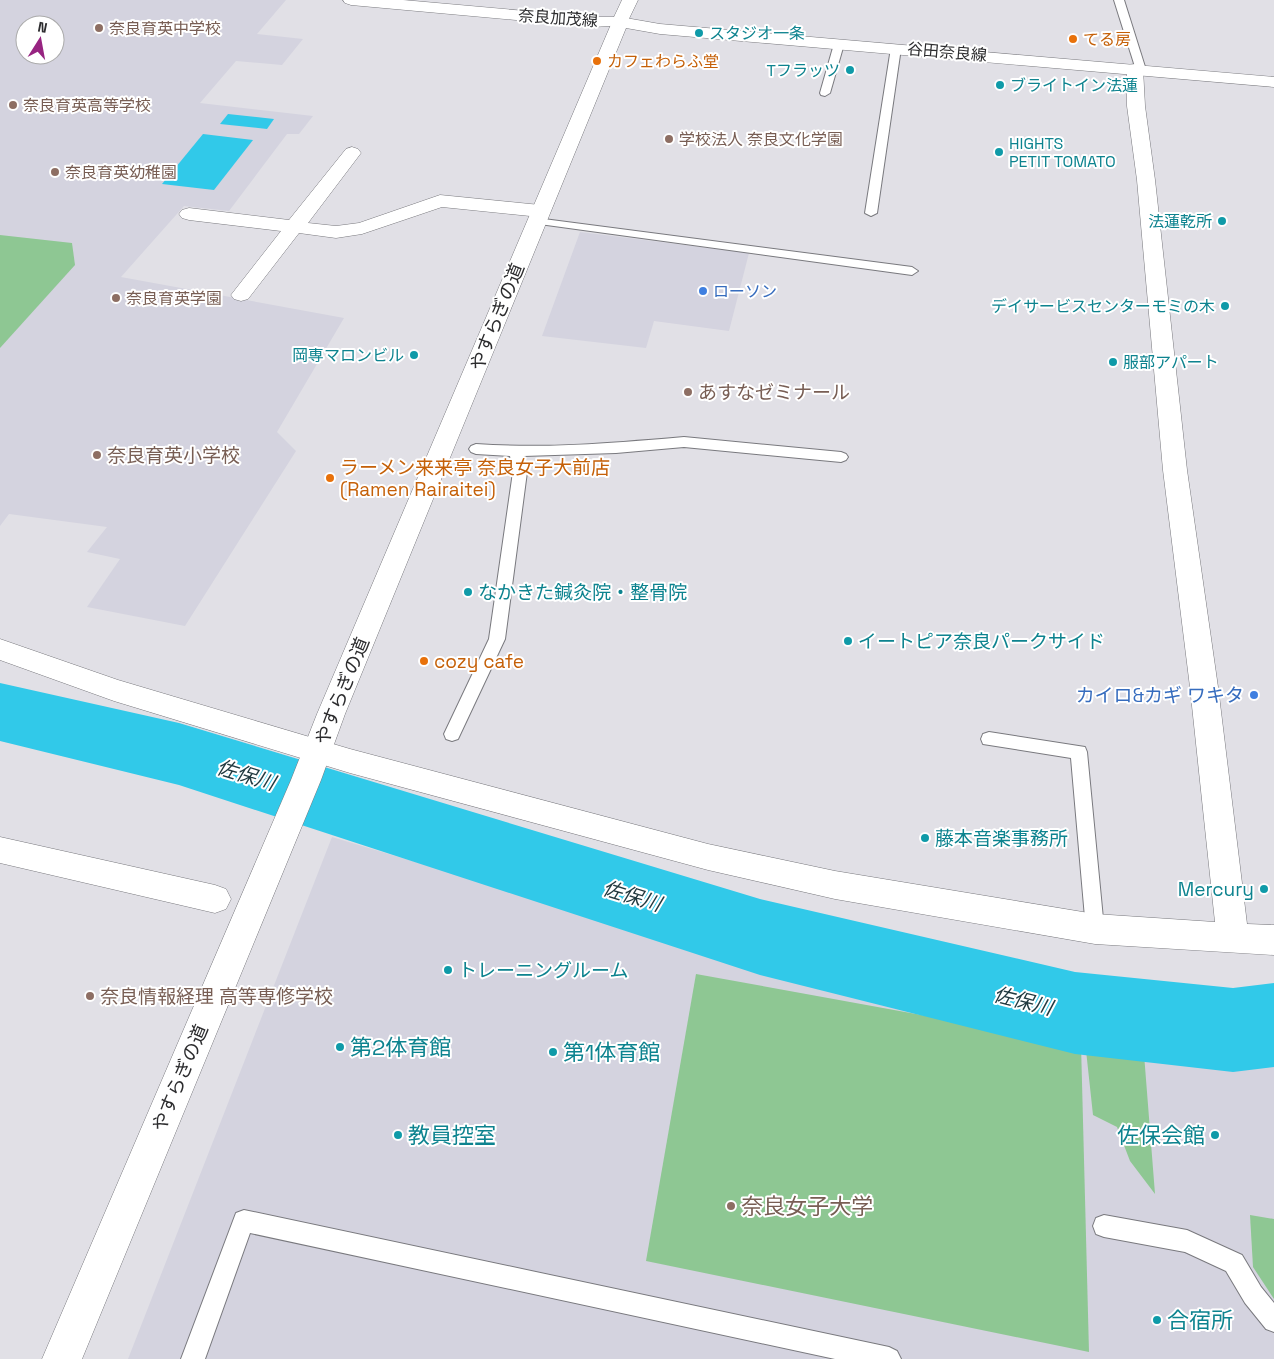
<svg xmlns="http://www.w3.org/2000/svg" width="1274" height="1359" font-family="'Space Grotesk','Noto Sans JP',sans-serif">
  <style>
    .built { fill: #d4d3df; fill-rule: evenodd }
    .green { fill: #8ec793 }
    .water { fill: #31c9e9 }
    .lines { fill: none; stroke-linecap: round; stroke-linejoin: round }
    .river { fill: #31c9e9; fill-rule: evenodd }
    .lane-casing { stroke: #79797e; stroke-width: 2 }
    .street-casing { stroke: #79797e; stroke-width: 1 }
    .secondary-casing { stroke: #79797e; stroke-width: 1 }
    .primary-casing { stroke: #79797e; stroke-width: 1 }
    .lane { fill: #fff; fill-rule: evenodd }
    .street { fill: #fff; fill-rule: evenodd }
    .secondary { fill: #fff; fill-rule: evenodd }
    .primary { fill: #fff; fill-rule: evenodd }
    .education-dot { fill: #8d6e63; stroke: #fff; stroke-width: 2 }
    .culture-dot { fill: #0f9aa8; stroke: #fff; stroke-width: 2 }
    .food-dot { fill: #e8710a; stroke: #fff; stroke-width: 2 }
    .shop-dot { fill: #3f7fe0; stroke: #fff; stroke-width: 2 }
    .labels { text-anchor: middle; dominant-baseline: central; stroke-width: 4; stroke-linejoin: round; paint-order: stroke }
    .far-street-label { font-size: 16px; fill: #2c2c2e; stroke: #fff }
    .far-education-label { font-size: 16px; fill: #785e54; stroke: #fff; text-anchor: start }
    .far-culture-label { font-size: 16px; fill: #0d838f; stroke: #fff; text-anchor: start }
    .far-food-label { font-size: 16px; fill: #c56008; stroke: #fff; text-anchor: start }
    .far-shop-label { font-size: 16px; fill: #366cbe; stroke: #fff; text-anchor: start }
    .street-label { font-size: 19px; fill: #2c2c2e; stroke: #fff }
    .education-label { font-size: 19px; fill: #785e54; stroke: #fff; text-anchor: start }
    .food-label { font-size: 19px; fill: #c56008; stroke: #fff; text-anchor: start }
    .culture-label { font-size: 19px; fill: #0d838f; stroke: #fff; text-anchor: start }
    .shop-label { font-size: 19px; fill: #366cbe; stroke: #fff; text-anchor: end }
    .water-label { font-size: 20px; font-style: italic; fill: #223a40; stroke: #fff }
    .near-culture-label { font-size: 22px; fill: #0d838f; stroke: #fff; text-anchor: start }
    .near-education-label { font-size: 22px; fill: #785e54; stroke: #fff; text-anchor: start }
  </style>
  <rect width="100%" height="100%" fill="#e1e0e6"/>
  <!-- built -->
  <g class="built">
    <path d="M0,0h286l-29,34 46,5 -21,26 -46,-4 -36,42 113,13 -14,18h-12l-58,77 -45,-5 -63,71 223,41 -67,114 19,19 -111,175 -98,-19 33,-48 -33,-7 20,-25 -98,-13 -9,12zM25,25h30v30h-30z"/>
    <path d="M580,232l169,21 -20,78 -75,-10 -8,27 -104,-12z"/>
    <path d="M332,837l375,112 378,82 176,22 13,-2v308h-1146z"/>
  </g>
  <!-- green -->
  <g class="green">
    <path d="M0,235l72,8 3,22 -75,83z"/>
    <path d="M696,974l385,70 8,308 -443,-91z"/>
    <path d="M1085,1041l59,13 11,140 -25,-33 -13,-34 -24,-12z"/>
    <path d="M1250,1215l24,4v80l-21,-32z"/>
  </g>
  <!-- water -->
  <g class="water">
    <path d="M228,114l46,5 -7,10 -47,-5z"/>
    <path d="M203,134l50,6 -39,50 -52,-6z"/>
  </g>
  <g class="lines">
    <!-- river -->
    <path class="river" d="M0,683l179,40 581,176 315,73 158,16 41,-5v84l-41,5 -158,-18 -315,-79 -581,-190 -179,-44z"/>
    <!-- lane casing -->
    <g class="lane-casing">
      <g id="lane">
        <path d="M1114,0h10l22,70 -1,2 -4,1 -5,-3z"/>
        <path d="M839,41l5,3 -14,49 -5,3 -4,-1 -1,-2 14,-49z"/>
        <path d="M896,45l5,3 -24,165 -6,3 -6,-3 26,-165z"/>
        <path d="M536,218l376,49 6,4 -6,4 -380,-52 -2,-2z"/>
        <path d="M684,437l157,15 5,2 2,3 -2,3 -5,2 -157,-15 -68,6 -92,3 3,16 -22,167 -47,100 -6,2 -6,-2 -2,-5 45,-95 24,-167 -3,-16 -34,-2 -5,-2 -2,-3 2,-3 5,-2c69,5 139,-1 208,-7z"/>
        <path d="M989,732l96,15 2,5 17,177 -2,6 -7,3 -7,-3 -2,-6 -15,-171 -88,-14 -2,-5 2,-5z"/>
        <path d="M244,1210l645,137 8,4 4,8h-66l-585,-126 -45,126h-24l55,-146z"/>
        <path d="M1104,1215l83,15 55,25 19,32 13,16v29l-8,-3 -21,-26 -19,-32 -41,-19 -81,-15 -8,-3 -3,-8 3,-8z"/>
      </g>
    </g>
    <!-- street casing -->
    <g class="street-casing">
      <g id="street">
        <path d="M1135,64l6,1 2,4 2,37 10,74 32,290 31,217 29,237 27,1v30l-179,-11 -260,-45 -127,-29 -358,-97 -236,-72 -114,-41v-21l118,41 232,69 358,95 127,27 260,43 120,8 -25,-235 -27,-217 -26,-290 -10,-74v-37l2,-4z"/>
        <path d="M352,147l6,2 3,4 -53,70 28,3 23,-3 81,-28 100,10 7,2 3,4 -3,4 -7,2 -98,-10 -80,27 -26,4 -37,-5 -51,66 -7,2 -7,-2 -3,-4 50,-64 -92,-11 -7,-2 -3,-4 3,-4 7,-2 100,12 57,-71z"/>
        <path d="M0,837l215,48 11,4 5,10 -5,10 -11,4 -215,-50z"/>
      </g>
    </g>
    <!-- secondary casing -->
    <g class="secondary-casing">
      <path id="secondary" d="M620,17l40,7 614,53v10l-614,-53 -34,-6 -281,686 -24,66 -239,579h-40l249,-579 26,-66 295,-692 2,-3z"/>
    </g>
    <!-- primary casing -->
    <g class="primary-casing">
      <path id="primary" d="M343,0h60l190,17h21l8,-17h16l-12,25 -33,2 -242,-22 -6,-2z"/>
    </g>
    <!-- lane -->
    <use href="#lane" class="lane"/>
    <!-- street -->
    <use href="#street" class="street"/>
    <!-- secondary -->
    <use href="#secondary" class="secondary"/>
    <!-- primary -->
    <use href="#primary" class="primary"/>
  </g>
  <!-- markers -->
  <g class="education-dot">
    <circle cx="99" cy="28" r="5"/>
    <circle cx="13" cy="105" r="5"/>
    <circle cx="669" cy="139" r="5"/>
    <circle cx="55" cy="172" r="5"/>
    <circle cx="116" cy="298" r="5"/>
    <circle cx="688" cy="392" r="5"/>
    <circle cx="97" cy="455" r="5"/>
    <circle cx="90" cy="996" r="5"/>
    <circle cx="731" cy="1206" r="5"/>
  </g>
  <g class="culture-dot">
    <circle cx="699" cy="33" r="5"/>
    <circle cx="850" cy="70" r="5"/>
    <circle cx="1000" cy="85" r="5"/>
    <circle cx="999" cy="152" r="5"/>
    <circle cx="1222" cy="221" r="5"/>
    <circle cx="1225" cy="306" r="5"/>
    <circle cx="414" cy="355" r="5"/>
    <circle cx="1113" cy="362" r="5"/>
    <circle cx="468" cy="592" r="5"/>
    <circle cx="848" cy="641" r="5"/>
    <circle cx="925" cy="838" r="5"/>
    <circle cx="1264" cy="889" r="5"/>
    <circle cx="448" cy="970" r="5"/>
    <circle cx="340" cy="1047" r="5"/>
    <circle cx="553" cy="1052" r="5"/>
    <circle cx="398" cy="1135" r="5"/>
    <circle cx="1215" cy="1135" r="5"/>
    <circle cx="1157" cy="1320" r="5"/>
  </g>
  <g class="food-dot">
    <circle cx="1073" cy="39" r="5"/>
    <circle cx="597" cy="61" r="5"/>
    <circle cx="330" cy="478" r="5"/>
    <circle cx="424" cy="661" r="5"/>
  </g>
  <g class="shop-dot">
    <circle cx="703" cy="291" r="5"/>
    <circle cx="1254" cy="695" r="5"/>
  </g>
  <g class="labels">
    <!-- far-street labels -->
    <g class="far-street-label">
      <text transform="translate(558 18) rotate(4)">奈良加茂線</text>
      <text transform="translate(947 52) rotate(5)">谷田奈良線</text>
    </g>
    <!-- far-education labels -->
    <g class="far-education-label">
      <text x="109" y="28">奈良育英中学校</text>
      <text x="23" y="105">奈良育英高等学校</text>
      <text x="679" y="139">学校法人 奈良文化学園</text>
      <text x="65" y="172">奈良育英幼稚園</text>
      <text x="126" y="298">奈良育英学園</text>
    </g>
    <!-- far-culture labels -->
    <g class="far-culture-label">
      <text x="709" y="33">スタジオ一条</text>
      <text x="840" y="70" text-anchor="end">Tフラッツ</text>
      <text x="1010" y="85">ブライトイン法蓮</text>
      <text x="1009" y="143">HIGHTS<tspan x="1009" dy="18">PETIT TOMATO</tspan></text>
      <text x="1212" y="221" text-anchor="end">法蓮乾所</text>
      <text x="1215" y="306" text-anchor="end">デイサービスセンターモミの木</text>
      <text x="404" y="355" text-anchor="end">岡専マロンビル</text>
      <text x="1123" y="362">服部アパート</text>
    </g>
    <!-- far-food labels -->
    <g class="far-food-label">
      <text x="1083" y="39">てる房</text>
      <text x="607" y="61">カフェわらふ堂</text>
    </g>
    <!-- far-shop labels -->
    <g class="far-shop-label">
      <text x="713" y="291">ローソン</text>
    </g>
    <!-- street labels -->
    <g class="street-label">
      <text transform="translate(497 317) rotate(-68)">やすらぎの道</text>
      <text transform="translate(342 691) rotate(-68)">やすらぎの道</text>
      <text transform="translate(180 1078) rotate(-67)">やすらぎの道</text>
    </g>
    <!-- education labels -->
    <g class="education-label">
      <text x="698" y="392">あすなゼミナール</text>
      <text x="107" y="455">奈良育英小学校</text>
      <text x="100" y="996">奈良情報経理 高等専修学校</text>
    </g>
    <!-- food labels -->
    <g class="food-label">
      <text x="340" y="467">ラーメン来来亭 奈良女子大前店<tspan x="340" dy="22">(Ramen Rairaitei)</tspan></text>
      <text x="434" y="661">cozy cafe</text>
    </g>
    <!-- culture labels -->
    <g class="culture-label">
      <text x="478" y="592">なかきた鍼灸院・整骨院</text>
      <text x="858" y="641">イートピア奈良パークサイド</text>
      <text x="935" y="838">藤本音楽事務所</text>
      <text x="1254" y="889" text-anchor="end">Mercury</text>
      <text x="458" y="970">トレーニングルーム</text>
    </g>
    <!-- shop labels -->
    <g class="shop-label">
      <text x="1244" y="695">カイロ&amp;カギ ワキタ</text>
    </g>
    <!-- water labels -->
    <g class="water-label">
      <text transform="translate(246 775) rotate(17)">佐保川</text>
      <text transform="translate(632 896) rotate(17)">佐保川</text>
      <text transform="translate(1023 1001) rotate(14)">佐保川</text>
    </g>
    <!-- near-culture labels -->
    <g class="near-culture-label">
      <text x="350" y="1047">第2体育館</text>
      <text x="563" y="1052">第1体育館</text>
      <text x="408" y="1135">教員控室</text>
      <text x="1205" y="1135" text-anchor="end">佐保会館</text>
      <text x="1167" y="1320">合宿所</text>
    </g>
    <!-- near-education labels -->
    <g class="near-education-label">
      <text x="741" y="1206">奈良女子大学</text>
    </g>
  </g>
  <!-- north arrow -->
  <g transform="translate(40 40) rotate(11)"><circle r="24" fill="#ffffff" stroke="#ababab"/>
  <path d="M0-4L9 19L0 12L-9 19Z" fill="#972481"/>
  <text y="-8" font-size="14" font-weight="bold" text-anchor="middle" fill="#2c2c2e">N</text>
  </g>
</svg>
